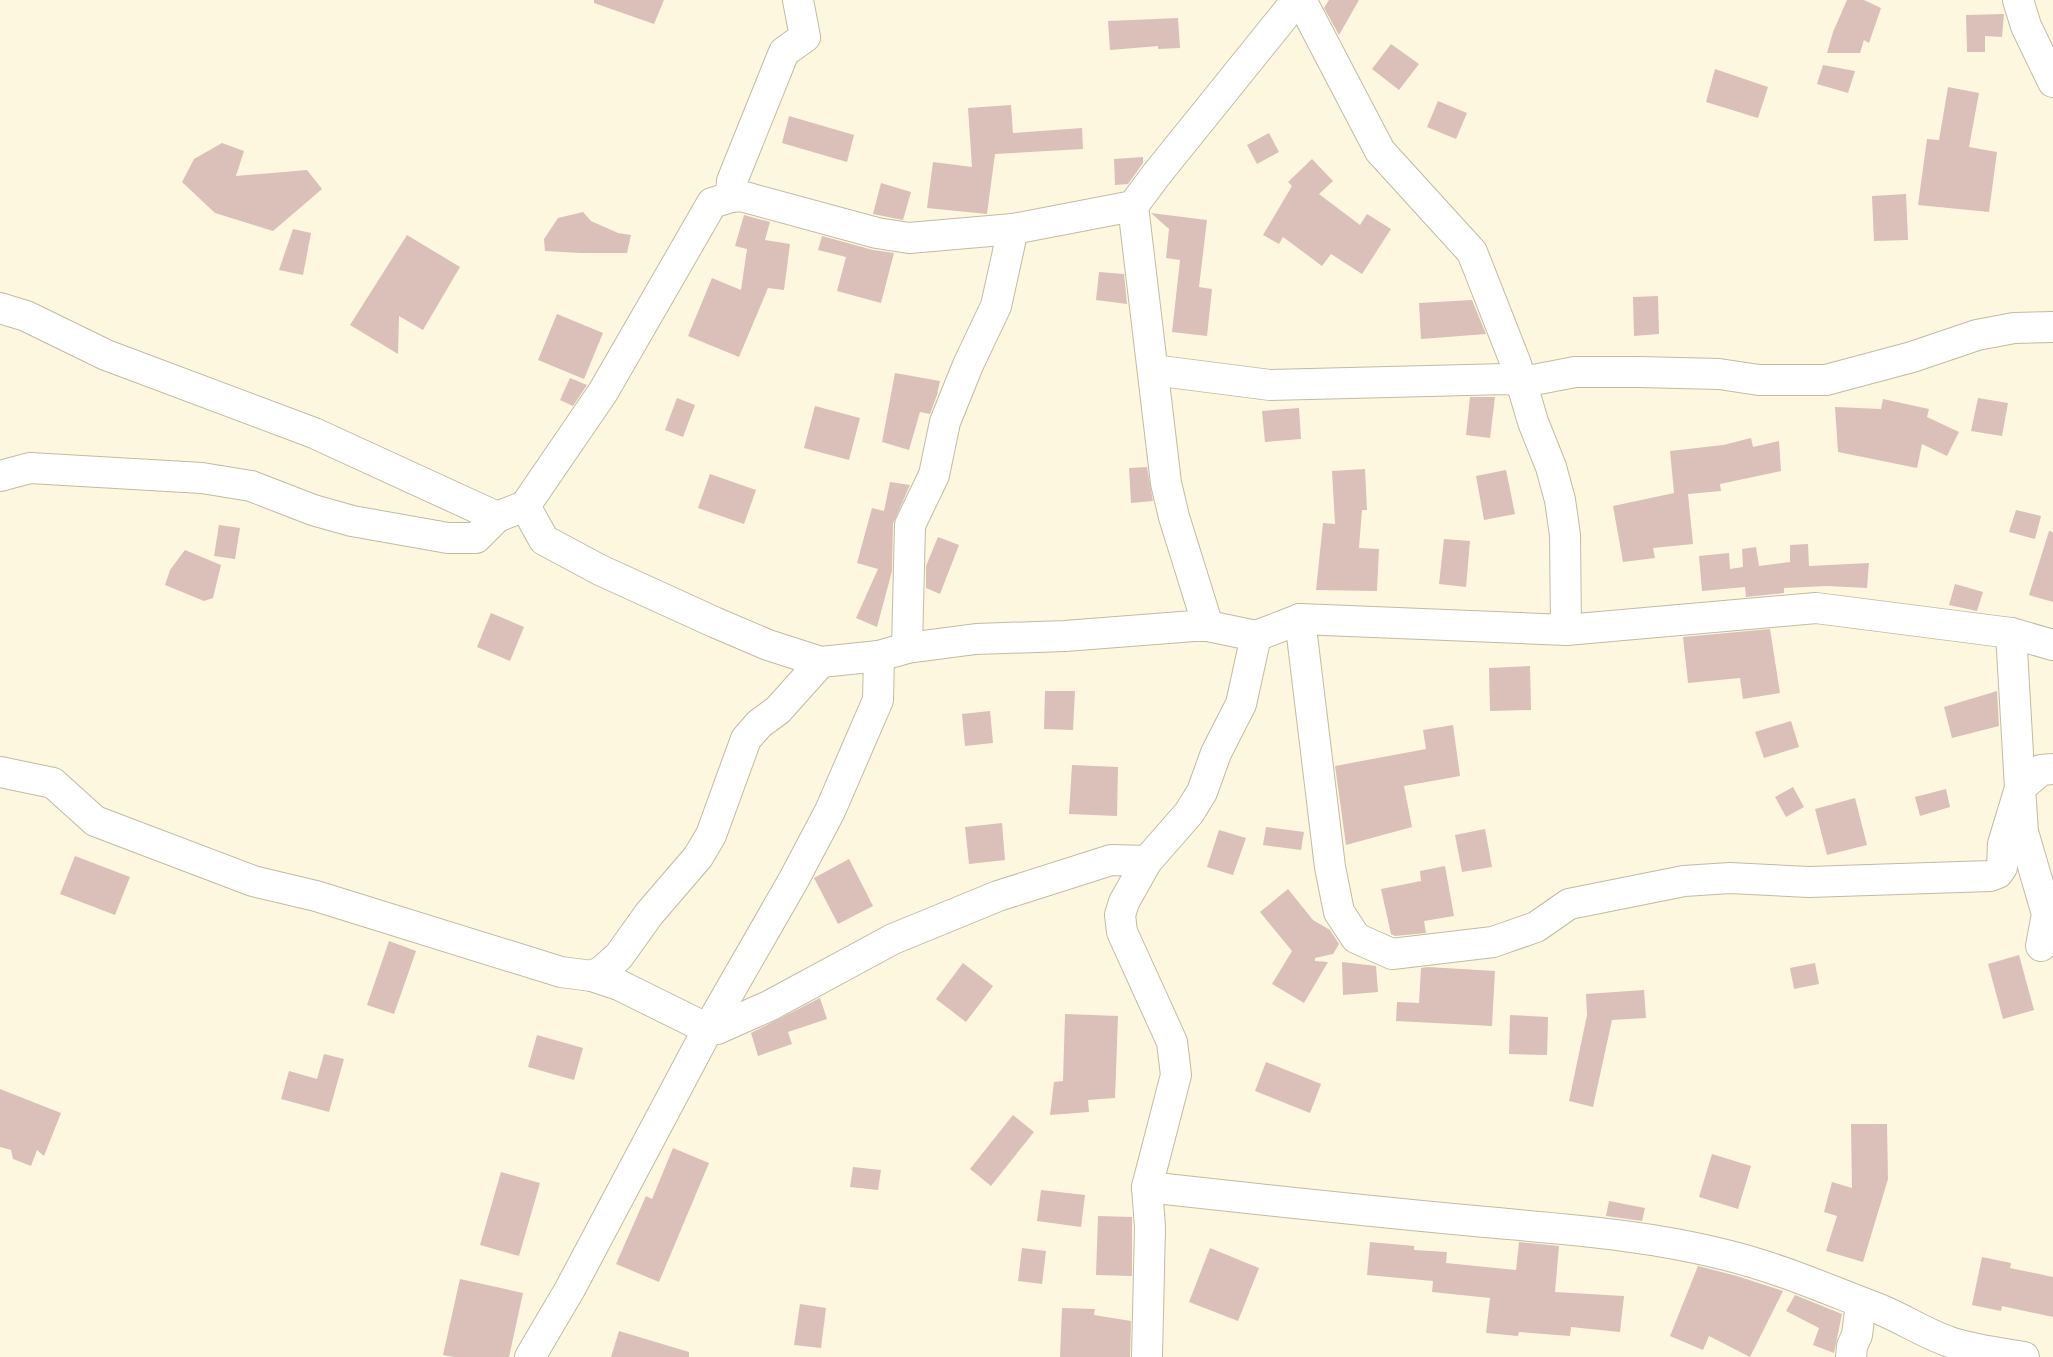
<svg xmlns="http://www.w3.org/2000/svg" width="2053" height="1357" font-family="Raleway,sans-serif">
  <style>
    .building { fill: #dac0b8 }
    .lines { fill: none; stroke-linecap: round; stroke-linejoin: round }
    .minor-casing { stroke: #c1bba4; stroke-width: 32 }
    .minor { stroke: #fff; stroke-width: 30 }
  </style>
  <rect width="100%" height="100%" fill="#fdf7e0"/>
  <!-- building -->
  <g class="building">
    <path d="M594,0h70l-10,24 -60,-21z"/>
    <path d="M1329,0h30l-20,35 -15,-27z"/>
    <path d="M1847,0h17l17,8 -12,35 -5,-3 -4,13h-33l6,-21z"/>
    <path d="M2004,14l-2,23 -17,-1v16h-18l-1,-37z"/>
    <path d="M1178,18l2,30 -22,1v-3l-48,4 -2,-29z"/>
    <path d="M1391,44l28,20 -20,26 -27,-21z"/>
    <path d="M1823,65l32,6 -7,22 -31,-9z"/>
    <path d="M1715,69l53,18 -10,31 -52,-16z"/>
    <path d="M1948,87l31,6 -10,54 28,5 -8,60 -71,-7 9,-66 12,1z"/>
    <path d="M1438,101l29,12 -11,26 -29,-12z"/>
    <path d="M1011,105l2,28 69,-5 1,21 -88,5 -8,60 -60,-6 6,-46 39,5 -4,-59z"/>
    <path d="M789,116l65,19 -7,27 -65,-19z"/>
    <path d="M1269,133l10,19 -22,12 -10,-19z"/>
    <path d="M222,143l22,8 -8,25 71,-6 15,19 -49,42 -58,-18 -33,-31 12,-23z"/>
    <path d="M1143,157v6l-15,21 -13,1 -1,-26z"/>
    <path d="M1312,159l21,22 -14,13 41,31 7,-11 24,15 -29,45 -31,-20 -9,12 -39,-29 -4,7 -16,-9 29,-49 -4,-4z"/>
    <path d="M881,183l30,9 -8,28 -30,-6z"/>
    <path d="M1906,194l2,46 -34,1 -2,-45z"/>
    <path d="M583,212l8,9 27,12 13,2 -4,18h-47l-35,-2 -1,-12 14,-21z"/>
    <path d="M1151,213l56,7 -8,67 13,2 -5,47 -35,-4 8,-72 -14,-2 3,-29z"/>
    <path d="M744,215l26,7 -5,18 25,4 -6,46 -16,-2 -29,69 -51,-21 24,-58 29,12 6,-41 -12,-3z"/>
    <path d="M293,229l18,4 -8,42 -24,-5z"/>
    <path d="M407,235l53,32 -37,63 -24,-14 -1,38 -48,-29z"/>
    <path d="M822,236l51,14 21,3 -13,50 -44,-12 9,-34 -28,-7z"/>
    <path d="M1099,272l25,2 3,30 -31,-4z"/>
    <path d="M1658,296l1,38 -25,2 -1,-39z"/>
    <path d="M1472,300l14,34 -65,5 -2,-36z"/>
    <path d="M557,314l46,19 -19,46 -46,-19z"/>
    <path d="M895,373l45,8 -3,14 -7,19 -10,-2 -11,38 -27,-8z"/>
    <path d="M570,378l17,7 -14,21 -13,-6z"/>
    <path d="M1470,397h25l-5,41 -24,-3z"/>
    <path d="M677,398l18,7 -12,32 -18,-7z"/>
    <path d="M1978,398l30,5 -6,33 -31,-5z"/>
    <path d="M1883,399l46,10 -2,8 32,15 -12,24 -25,-12 -5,24 -79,-16 -3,-45 46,2z"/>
    <path d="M815,406l45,12 -11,42 -45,-12z"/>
    <path d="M1299,408l2,31 -36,3 -3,-31z"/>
    <path d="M1751,438l2,9 26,-6 2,30 -61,13 1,7 -33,3 5,50 -40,4 2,10 -32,4 -10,-56 61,-13 -4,-42 53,-6z"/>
    <path d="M1147,467l6,34 -22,2 -2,-35z"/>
    <path d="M1365,469l2,41h-5l-3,38 20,1 -2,42 -61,-1 7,-67 12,1 -3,-53z"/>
    <path d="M1506,470l9,44 -31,6 -8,-44z"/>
    <path d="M710,474l46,16 -12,34 -46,-16z"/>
    <path d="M890,482l20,3 -17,39 -1,47 -15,56 -21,-9 22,-49 -21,-6 15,-55 12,3z"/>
    <path d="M2016,510l25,6 -6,23 -26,-7z"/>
    <path d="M219,525l21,3 -5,31 -21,-3z"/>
    <path d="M2049,531l4,1v70l-24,-7z"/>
    <path d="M938,537l21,8 -19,49 -14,-6v-22z"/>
    <path d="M1444,539l26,2 -4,46 -27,-3z"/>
    <path d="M1808,544l1,22 60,-3 -2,25 -40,-2 -43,2v5l-38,4 -1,-10 -43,4 -3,-35 30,-3 1,16 13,-2 -1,-18 14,-2 3,19 31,-4v-17z"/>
    <path d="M185,550l36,15 -8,33 -9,3 -39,-16 5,-15z"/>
    <path d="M1955,584l28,8 -6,19 -28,-6z"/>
    <path d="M491,613l33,14 -14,34 -33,-14z"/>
    <path d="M1770,629l10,64 -37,6 -3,-21 -52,5 -5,-46z"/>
    <path d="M1530,666l1,44 -41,1 -1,-43z"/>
    <path d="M1045,691h30l-2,39 -29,-1z"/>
    <path d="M1997,691l2,35 -47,12 -8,-31z"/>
    <path d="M990,711l3,32 -28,3 -3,-32z"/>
    <path d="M1791,721l8,26 -35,11 -9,-26z"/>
    <path d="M1453,725l7,51 -56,10 8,41 -66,18 -11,-79 91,-17 -3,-19z"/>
    <path d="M1072,765l46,2 -1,49 -48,-2z"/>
    <path d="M1793,787l11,20 -18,10 -11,-20z"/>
    <path d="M1946,789l4,18 -30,9 -5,-19z"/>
    <path d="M1855,798l12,47 -40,10 -12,-46z"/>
    <path d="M1002,823l3,37 -36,4 -4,-37z"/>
    <path d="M1266,827l38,5 -3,18 -38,-5z"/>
    <path d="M1485,829l7,38 -30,5 -7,-37z"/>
    <path d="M1219,830l27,8 -13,37 -26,-8z"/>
    <path d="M75,856l55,21 -15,38 -55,-21z"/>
    <path d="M849,859l24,47 -35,18 -24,-46z"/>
    <path d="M1445,866l9,50 -30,5 2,12 -31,3 -4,-2 -10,-45 40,-8 -1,-10z"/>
    <path d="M1288,889l25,31 17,10 9,14 -6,10 -18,4v3l13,1 -24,41 -32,-19 20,-33 -32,-39z"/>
    <path d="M389,941l27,10 -22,63 -27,-9z"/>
    <path d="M2019,955l15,55 -31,9 -15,-55z"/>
    <path d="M1342,962l34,4 2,26 -35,3z"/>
    <path d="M963,963l30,23 -27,36 -30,-23z"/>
    <path d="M1815,963l4,21 -25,5 -4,-21z"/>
    <path d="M1428,967l67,4 -3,55 -96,-5 1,-19 22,1 2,-35z"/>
    <path d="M1644,990l2,28 -34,2 -19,87 -24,-6 18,-86 -1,-21z"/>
    <path d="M820,998l7,21 -39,13 4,12 -34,12 -7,-23z"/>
    <path d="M1065,1014l53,2 -3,82 -27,2 1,12 -39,3 4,-33 9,-1z"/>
    <path d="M1510,1015l38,2 -1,38 -38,-1z"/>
    <path d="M537,1035l46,13 -9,32 -46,-13z"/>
    <path d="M324,1054l20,5 -15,53 -48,-13 8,-28 28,8z"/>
    <path d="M1266,1062l55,22 -11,29 -55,-22z"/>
    <path d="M0,1089l61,24 -17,43 -7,-6 -6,16 -18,-7 -2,-9 -11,-3z"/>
    <path d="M1013,1115l21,17 -43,54 -21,-17z"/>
    <path d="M1851,1124h36l1,55 -25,83 -37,-11 11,-35 -13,-4 8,-30 20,6z"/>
    <path d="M673,1148l36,15 -50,119 -43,-18 30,-68 6,3z"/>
    <path d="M1712,1154l39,12 -13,43 -39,-12z"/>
    <path d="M853,1167l28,3 -3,20 -28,-3z"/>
    <path d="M501,1172l39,11 -21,73 -39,-11z"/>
    <path d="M1041,1190l44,5 -4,32 -44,-6z"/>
    <path d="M1609,1201l36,7 -3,13 -36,-5z"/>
    <path d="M1098,1216l34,1v59l-36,-1z"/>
    <path d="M1370,1242l44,4v4l33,2 -1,11 70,7 3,-28 40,4 -4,46 69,4 -4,36 -49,-5 -1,9 -51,-4 -1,4 -32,-3 4,-35 -58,-6 1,-11 -66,-6z"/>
    <path d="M1022,1248l24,3 -4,33 -24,-3z"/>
    <path d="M1210,1248l49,20 -21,53 -49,-19z"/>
    <path d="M1982,1257l29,6 -1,5 43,9v40l-51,-11 -1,5 -29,-6z"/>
    <path d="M1698,1266l39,10 46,15 -33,66 -41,-21 -6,14 -33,-14z"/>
    <path d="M460,1279l63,14 -14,64h-55l-11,-2z"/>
    <path d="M1795,1295l47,19 -8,39 -21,-8 6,-17 -33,-17z"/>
    <path d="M800,1304l26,4 -5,40 -27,-3z"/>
    <path d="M1062,1308l33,1 -1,6 37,6 -1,36h-70z"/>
    <path d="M619,1331l70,21v5h-78z"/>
  </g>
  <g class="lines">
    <!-- minor casing -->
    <g class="minor-casing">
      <g id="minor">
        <path d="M1301,0l79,151 92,101 44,112 17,58 18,45 9,33 5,35 1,95"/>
        <path d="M2018,0l8,26 27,56"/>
        <path d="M731,197l1,-16 52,-129 21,-15 -7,-37"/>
        <path d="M1133,206l33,277 8,34 34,109"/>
        <path d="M0,308l26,8 80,39 208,78 183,84 28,-11 19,34 56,30 114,52 54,23 53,17 58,-6 28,-8 69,-9 89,-3 129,-10h14l48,10 44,-17 266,11 250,-22 195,25 42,12"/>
        <path d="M1153,370l117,15 237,-6 16,3 52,-10h64l80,2 40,6h67l86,-23 65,-22 37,-7 39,-1"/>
        <path d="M0,476l30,-8 172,10 49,8 62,24 39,11 96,17h28l21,-21"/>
        <path d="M525,506l78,-114 109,-189 19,-6 10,-1 136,37 32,5 104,-9 120,-23 23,-31 141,-175"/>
        <path d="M1300,619l30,248 9,45 17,26 36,16 101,-12 43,-15 33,-23 115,-23 46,-3 79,4 181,-6 8,-3 4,-6 1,-23 17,-56 -9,-155"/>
        <path d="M907,648l3,-123 24,-50 11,-53 23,-57 28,-59 17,-77"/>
        <path d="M0,772l53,11 42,38 158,60 63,15 245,76 31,4 27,9 89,44h9l52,-23 124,-67 105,-43 113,-36 36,1"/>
        <path d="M2041,946l6,-32 -24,-82 -3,-44 21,-18 12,-1"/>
        <path d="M592,976l10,-5 17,-15 30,-42 49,-57 13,-22 35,-96 13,-15 19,-14 43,-48"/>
        <path d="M1147,1187c109,12 219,24 328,34 84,8 169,13 251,34 53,13 103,35 153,54 25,10 48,26 74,34 23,7 47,10 71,14"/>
        <path d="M530,1357l40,-68 138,-260 85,-148 37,-70 48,-111 1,-44"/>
        <path d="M1147,1357l3,-130 -3,-40 29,-112 -4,-33 -50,-110 -2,-17 4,-13 23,-41 42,-48 13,-21 14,-39 25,-49 15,-68"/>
        <path d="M1851,1357l1,-11 5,-11 4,-32"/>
      </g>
    </g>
    <!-- minor -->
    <use href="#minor" class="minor"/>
  </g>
</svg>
